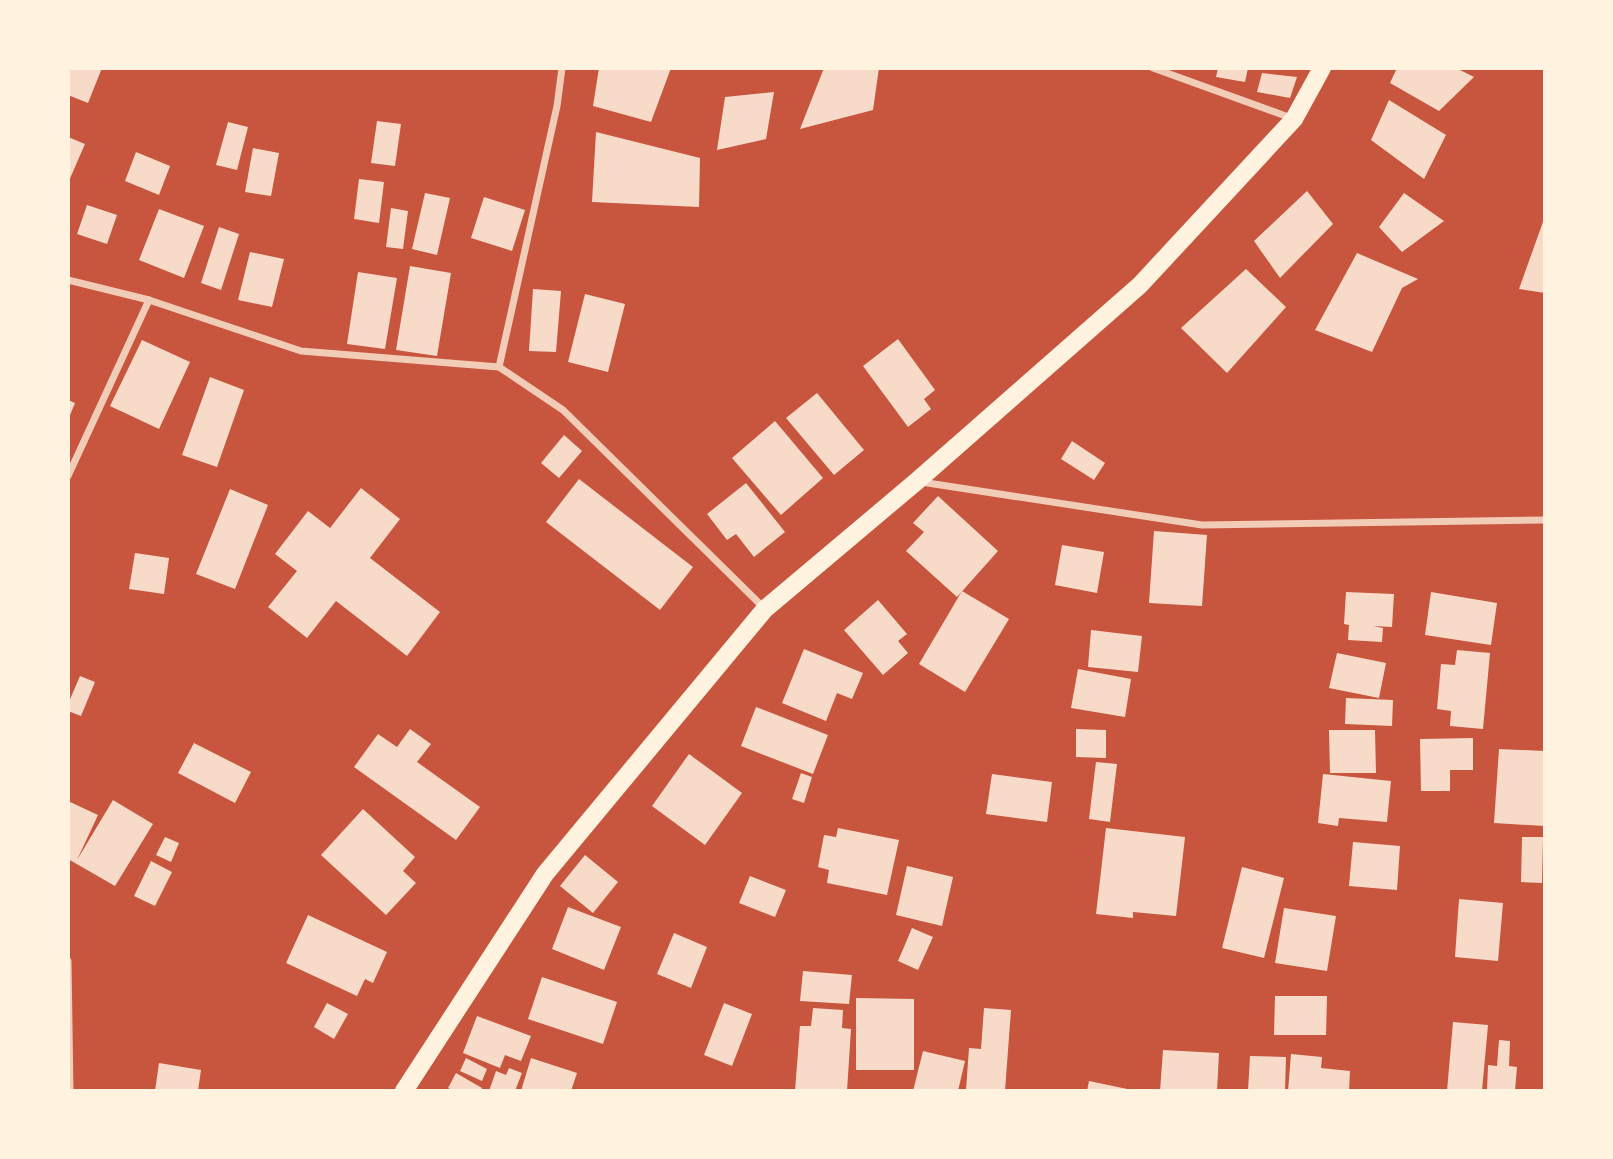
<svg xmlns="http://www.w3.org/2000/svg" width="1613" height="1159" font-family="'Playfair Display',serif">
  <style>
    .building { fill: #f7dbc8 }
    .lines { fill: none; stroke-linecap: round; stroke-linejoin: round }
    .minor { stroke: #f1ccb7; stroke-width: 7 }
    .primary { stroke: #fff3e0; stroke-width: 18 }
  </style>
  <rect width="100%" height="100%" fill="#c8553d"/>
  <!-- building -->
  <g class="building">
    <path d="M68,68h34l-14,35 -20,-8z"/>
    <path d="M599,68h72l-20,54 -58,-16z"/>
    <path d="M824,68h55l-6,42 -73,19z"/>
    <path d="M1218,68h30l-3,14 -29,-5z"/>
    <path d="M1397,68h59l18,9 -35,34 -49,-28z"/>
    <path d="M1262,73l35,4 -7,21 -33,-6z"/>
    <path d="M774,92l-8,47 -49,11 8,-53z"/>
    <path d="M1389,100l57,35 -22,44 -53,-39z"/>
    <path d="M377,121l24,3 -6,42 -24,-3z"/>
    <path d="M228,122l20,5 -11,43 -21,-5z"/>
    <path d="M596,132l104,26 -1,49 -107,-5z"/>
    <path d="M68,137l17,7 -17,39z"/>
    <path d="M253,148l26,5 -8,43 -26,-4z"/>
    <path d="M136,152l34,14 -11,29 -34,-14z"/>
    <path d="M359,179l25,3 -5,41 -25,-4z"/>
    <path d="M1307,191l26,33 -53,54 -26,-37z"/>
    <path d="M425,193l25,5 -13,57 -25,-6z"/>
    <path d="M1404,193l40,28 -42,31 -23,-25z"/>
    <path d="M484,197l41,13 -13,41 -41,-13z"/>
    <path d="M87,205l30,10 -10,29 -30,-10z"/>
    <path d="M391,208l17,3 -5,38 -17,-2z"/>
    <path d="M159,209l45,17 -20,52 -45,-18z"/>
    <path d="M1544,219l1,74 -26,-4z"/>
    <path d="M219,227l20,7 -18,56 -20,-7z"/>
    <path d="M250,252l34,7 -12,48 -34,-7z"/>
    <path d="M1357,253l61,26 -16,9 -30,64 -57,-22z"/>
    <path d="M410,266l41,7 -14,83 -41,-6z"/>
    <path d="M1246,269l40,38 -59,66 -46,-45z"/>
    <path d="M358,272l39,6 -12,71 -38,-5z"/>
    <path d="M533,289l28,2 -5,61 -27,-1z"/>
    <path d="M585,294l40,10 -17,68 -40,-10z"/>
    <path d="M898,339l37,51 -11,9 7,10 -23,18 -45,-61z"/>
    <path d="M142,340l48,22 -31,67 -49,-23z"/>
    <path d="M210,377l34,13 -27,77 -35,-12z"/>
    <path d="M817,393l47,57 -30,25 -48,-57z"/>
    <path d="M68,400l7,3 -7,17z"/>
    <path d="M775,421l48,57 -42,37 -49,-57z"/>
    <path d="M564,435l18,16 -23,27 -18,-15z"/>
    <path d="M1072,441l33,22 -11,17 -33,-21z"/>
    <path d="M579,479l114,88 -33,43 -114,-88z"/>
    <path d="M746,483l39,49 -31,25 -18,-23 -9,6 -20,-26z"/>
    <path d="M361,488l39,31 -30,39 70,54 -33,44 -71,-55 -29,37 -39,-31 29,-36 -22,-17 33,-43 22,17z"/>
    <path d="M230,489l38,16 -33,84 -39,-15z"/>
    <path d="M938,496l60,55 -41,46 -51,-46 18,-19 -11,-9z"/>
    <path d="M1154,531l53,4 -5,71 -53,-3z"/>
    <path d="M1062,545l42,7 -7,41 -42,-8z"/>
    <path d="M135,553l34,5 -5,36 -35,-5z"/>
    <path d="M962,591l47,28 -44,73 -46,-28z"/>
    <path d="M1346,592l48,2 -2,33 -19,-1 10,2 -1,14 -34,-2 1,-15 -5,-1z"/>
    <path d="M1431,592l66,11 -6,42 -66,-10z"/>
    <path d="M878,600l29,34 -9,7 10,12 -25,22 -39,-45z"/>
    <path d="M1091,630l51,6 -4,36 -50,-5z"/>
    <path d="M804,649l59,24 -11,26 -15,-6 -11,28 -44,-18z"/>
    <path d="M1457,650l33,3 -7,76 -33,-3 1,-15 -14,-2 4,-45 14,1z"/>
    <path d="M1337,653l49,10 -7,35 -50,-10z"/>
    <path d="M1078,669l53,10 -6,38 -54,-9z"/>
    <path d="M80,676l15,6 -14,34 -13,-5v-7z"/>
    <path d="M1346,698l47,2 -1,26 -47,-2z"/>
    <path d="M756,707l72,28 -15,39 -72,-28z"/>
    <path d="M410,729l21,15 -14,18 63,45 -24,33 -102,-73 24,-33 19,13z"/>
    <path d="M1076,729l30,1v28l-30,-1z"/>
    <path d="M1329,730h46l1,43h-46z"/>
    <path d="M1473,738v32h-23v21h-29l-1,-52z"/>
    <path d="M194,743l57,29 -16,31 -57,-30z"/>
    <path d="M1499,749l46,2v75l-51,-3z"/>
    <path d="M689,754l53,39 -37,52 -53,-39z"/>
    <path d="M1096,762l21,2 -7,58 -21,-3z"/>
    <path d="M801,773l11,4 -8,26 -12,-4z"/>
    <path d="M992,774l60,8 -5,40 -61,-8z"/>
    <path d="M1323,774l68,7 -4,41 -48,-4 -1,8 -20,-3z"/>
    <path d="M113,800l40,24 -38,62 -47,-27v-58l30,14 -21,45z"/>
    <path d="M363,809l52,48 -12,14 13,12 -30,32 -65,-60z"/>
    <path d="M838,828l61,12 -12,55 -60,-12 2,-13 -11,-3 6,-32 12,2z"/>
    <path d="M1106,828l79,9 -9,79 -43,-4v6l-37,-4z"/>
    <path d="M165,837l14,6 -8,19 -15,-7z"/>
    <path d="M1522,837h21l-1,46 -21,-1z"/>
    <path d="M1353,842l47,4 -3,44 -48,-4z"/>
    <path d="M585,855l33,27 -25,31 -33,-27z"/>
    <path d="M151,861l21,11 -17,34 -21,-10z"/>
    <path d="M907,866l46,11 -11,49 -46,-11z"/>
    <path d="M1242,867l42,11 -20,80 -42,-10z"/>
    <path d="M750,876l36,14 -11,27 -36,-14z"/>
    <path d="M1459,899l44,4 -5,58 -43,-4z"/>
    <path d="M568,907l53,20 -17,43 -52,-21z"/>
    <path d="M1284,908l52,8 -9,55 -52,-8z"/>
    <path d="M308,915l79,37 -14,31 -8,-4 -8,17 -71,-33z"/>
    <path d="M912,928l21,9 -15,33 -20,-9z"/>
    <path d="M674,933l33,14 -16,41 -34,-14z"/>
    <path d="M803,971l49,4 -3,29 -49,-3z"/>
    <path d="M542,977l75,25 -14,42 -75,-25z"/>
    <path d="M1275,996h52l-1,39h-52z"/>
    <path d="M856,998l58,1v71h-58z"/>
    <path d="M327,1003l21,11 -14,25 -20,-12z"/>
    <path d="M724,1003l28,11 -20,52 -28,-11z"/>
    <path d="M813,1008l30,2 -1,18 9,1 -4,62h-52l5,-65h11z"/>
    <path d="M984,1008l27,2 -6,81 -39,-1 3,-42 12,1z"/>
    <path d="M477,1016l54,20 -10,25 -16,-6 -5,13 -37,-15z"/>
    <path d="M1453,1022l35,3 -6,66h-35z"/>
    <path d="M1499,1040l11,1 -1,25 8,1 -2,24h-28l1,-26 9,1z"/>
    <path d="M1163,1050l56,3 -2,38h-57z"/>
    <path d="M923,1051l42,10 -7,30h-45z"/>
    <path d="M1291,1054l31,3 -1,11 29,3 -1,20h-61z"/>
    <path d="M1250,1056l36,1 -1,34h-37z"/>
    <path d="M466,1058l21,11 -5,12 -22,-10z"/>
    <path d="M531,1058l46,15 -6,18h-50z"/>
    <path d="M159,1063l42,7 -3,21h-43z"/>
    <path d="M509,1068l13,5 -7,18h-26l7,-20 10,4z"/>
    <path d="M456,1073l26,15 -1,3h-28l-5,-3z"/>
    <path d="M1089,1081l43,9v1h-45z"/>
  </g>
  <g class="lines">
    <!-- minor -->
    <g class="minor">
      <path d="M1153,68l141,51"/>
      <path d="M68,280l81,20 152,51 198,16 64,43 201,198"/>
      <path d="M499,367l58,-261 5,-38"/>
      <path d="M68,476l81,-176"/>
      <path d="M921,482l281,43 343,-5"/>
      <path d="M68,961l2,130"/>
    </g>
    <!-- primary -->
    <path class="primary" d="M404,1091l141,-217 220,-265 152,-128 223,-196 154,-166 28,-51"/>
  </g>
  <!-- border -->
  <rect width="1613" height="1159" fill="none" stroke="#fff3e0" stroke-width="140"/>
</svg>
